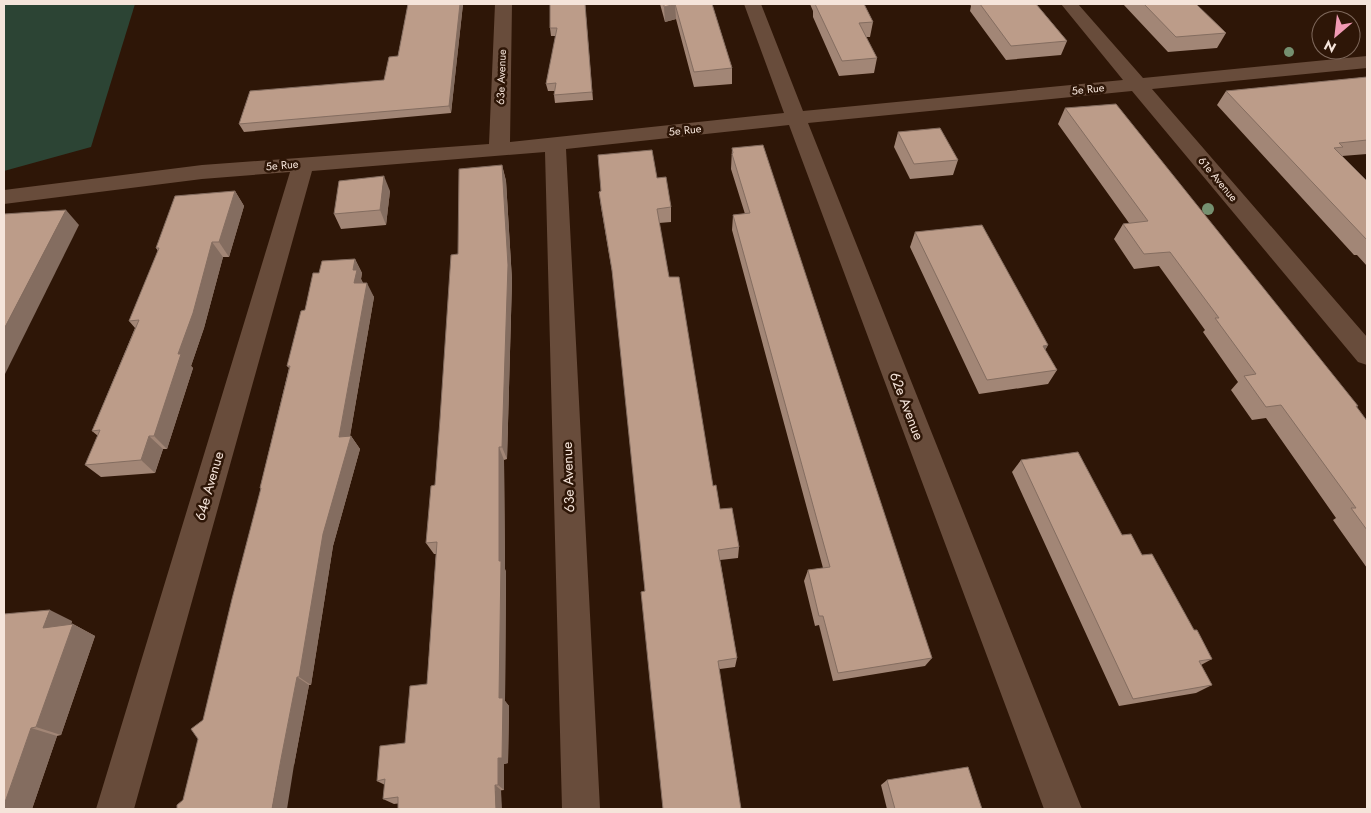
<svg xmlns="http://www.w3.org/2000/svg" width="1371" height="813" font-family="Jost,sans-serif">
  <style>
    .green { fill: #2c4434 }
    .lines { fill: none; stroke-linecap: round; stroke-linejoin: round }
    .minor { fill: #684c3b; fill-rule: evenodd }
    .tree { fill: #759070 }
    .wall { fill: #a28676 }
    .shaded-wall { fill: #846d60 }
    .building { fill: #bc9c89; stroke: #846d60 }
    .labels { text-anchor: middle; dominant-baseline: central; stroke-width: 5; stroke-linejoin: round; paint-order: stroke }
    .far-street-label { font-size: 11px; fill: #f5e4da; stroke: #2e1607 }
    .street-label { font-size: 14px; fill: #f5e4da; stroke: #2e1607 }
  </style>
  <rect width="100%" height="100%" fill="#2e1607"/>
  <!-- green -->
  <path class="green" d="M4,4h131l-44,143 -87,24z"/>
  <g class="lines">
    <!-- minor -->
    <path class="minor" d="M495,4h17l-2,138 274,-29 -40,-109h17l42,107 320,-31 -62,-76h17l65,74 224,-22v12l-215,21 215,248v28l-9,-3 -226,-271 -324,32 274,686h-38l-255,-684 -223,24 34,660h-38l-17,-657 -233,19 -178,638h-38l194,-637 -88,7 -198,25v-14l198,-25 287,-21z"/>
  </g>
  <!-- trees -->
  <g class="tree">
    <circle cx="1289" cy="52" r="5"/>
    <circle cx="1208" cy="209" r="6"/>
  </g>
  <!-- wall -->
  <g class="wall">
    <path d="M408,4h55l-12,109 -207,19 -5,-8 145,-44 14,-24z"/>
    <path d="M585,4l8,96 -38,3 -1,-8 1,-4h-7l-2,-7 10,-48h-5l-1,-8z"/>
    <path d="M660,4h52l20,64v16l-38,3 -18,-68 -11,3z"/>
    <path d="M810,4h54l9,18 -3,15h-4l11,21 -3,15 -35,3 -26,-59v-6z"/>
    <path d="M970,4h66l31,37 -6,14 -55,5 -36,-49 1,-5z"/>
    <path d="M1123,4h73l30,29 -9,15 -49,4z"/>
    <path d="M1367,77v77l-25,2 25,25v85l-10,-11h-3l-137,-150 9,-14z"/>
    <path d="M1065,108l293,298 -2,1 11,14v147l-34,-48 3,-2 -70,-100 -14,2 -21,-30 7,-8 -35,-50 2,-2 -46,-64 -25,3 -20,-30 9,-15 6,-1 -71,-99z"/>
    <path d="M898,132l60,28 -5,15 -43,4 -16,-32z"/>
    <path d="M732,148l200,510 -7,8 -92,15 -14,-56 -4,1 -11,-45 4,-11 15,-2 -91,-338 1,-15 12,-1 -14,-45z"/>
    <path d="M502,165l4,16 6,99 -5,179 -3,1 1,109 1,3 -1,129 4,5 -1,57 -4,1v26l-110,14 -11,-5 2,-14 -8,-4 28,-38 22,-59 9,-130h-2l-8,-11 9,-58z"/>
    <path d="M657,178l14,29v15l-12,1 10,54 44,209 7,23 19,38 -1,11 -18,2 17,98 -2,9 -15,2 -75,-78 -31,-308 -13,-76 -2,-15z"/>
    <path d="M235,191l9,15 -15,51h-6l-19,71 -13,38 2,2 -26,81h-4l-8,24 -54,4 -16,-12 13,-29 -6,-5 43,-103 -6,-7 29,-70 -2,-3z"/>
    <path d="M390,191l-4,34 -45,4 -7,-15z"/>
    <path d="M915,232l133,113 -3,5 12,20 -9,14 -69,10 -69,-147z"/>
    <path d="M355,259l7,14 -1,6 2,4 11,14 -24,139h1l9,13 -27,97 -22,139h-2l-15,80 -111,35 78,-310 -1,-2 29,-120 -2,-2 18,-56 14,-37z"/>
    <path d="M1021,460l101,75 20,20 70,104 -11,6 11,20 -16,8 -77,13 -107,-234z"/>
    <path d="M4,615l68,6 -1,4 2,-1 22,12 -34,99 -4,1 -25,73h-28z"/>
    <path d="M887,780l95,29h-95l-6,-24z"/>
  </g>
  <!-- shaded-wall -->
  <g class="shaded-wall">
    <path d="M460,4h3l-12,109 -2,-7z"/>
    <path d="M675,4l1,15 -11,3 -1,-15z"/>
    <path d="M502,165l4,16 6,99 -5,179 -5,-12z"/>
    <path d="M384,176l6,15 -4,34 -6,-15z"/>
    <path d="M235,191l9,15 -15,51 -10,-15z"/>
    <path d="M66,210l13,15 -75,151v-47z"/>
    <path d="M212,242l11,15 -19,71 -13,38 2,2 -26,81 -13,-13z"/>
    <path d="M355,259l7,14 -1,6 3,6 -10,-2 -1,-13z"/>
    <path d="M367,283l7,14 -26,150 3,-11 9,13 -27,97 -22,139 -12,-8 40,-240z"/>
    <path d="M1048,345l-8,14 3,-13z"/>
    <path d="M149,436l14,13 -8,24 -14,-13z"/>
    <path d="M499,447l5,13 1,109 1,3 -1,129 4,5 -1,57 -4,1v26l-6,-5 1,-87z"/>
    <path d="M50,610l22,11 -6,18 -23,-11z"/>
    <path d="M73,624l22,12 -34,99 -25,-8z"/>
    <path d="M297,677l12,8 -15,80 -7,44h-15l9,-50z"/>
    <path d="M31,728l26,8 -25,73h-28v-4z"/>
    <path d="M495,785l6,5 1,19h-6z"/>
  </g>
  <!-- building -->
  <g class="building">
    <path d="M408,4h52l-11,102 -210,18 11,-33 134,-11 5,-23 9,-1z"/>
    <path d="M550,4h35l7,88 -38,3 2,-12 -10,1 11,-56h-7z"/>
    <path d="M664,4h48l20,64 -38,4 -19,-68 -11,3z"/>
    <path d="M815,4h49l9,18 -14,1 18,35 -35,3z"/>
    <path d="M980,4h56l31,37 -56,5z"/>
    <path d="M1144,4h52l30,29 -50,4z"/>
    <path d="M1367,77v63l-28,3 4,4 -9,1 33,33v59l-141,-149z"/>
    <path d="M1116,104l242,302h-2l11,15v109l-16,-22h5l-75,-103 -15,2 -22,-31 12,-2 -41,-56h4l-49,-66 -26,2 -21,-30 25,-3 -83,-113z"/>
    <path d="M940,128l18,32 -44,4 -16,-32z"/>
    <path d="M763,145l169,513 -94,15 -15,-57h-4l-11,-46 22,-3 -97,-352 17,-2 -18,-59 1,-1 -1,-5z"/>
    <path d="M652,150l5,28 9,-1 5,30 -14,2 12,68h10l34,209 3,-1 4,24 12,-1 7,39 -21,3 19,108 -19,3 23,148h-78l-22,-217 4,-1 -33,-321 -13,-78 2,-1 -3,-36z"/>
    <path d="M502,165l6,100 -6,182h-3v114h2l-2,137h4l-1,60h-4v27h-3l1,24h-98v-12l-15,2 2,-20 -8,2 3,-35 25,-3 5,-57 17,-2 10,-142 -11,1 5,-57 4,-1 5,-66 11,-164 7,-1 1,-85z"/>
    <path d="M384,176l-4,34 -46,4 5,-33z"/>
    <path d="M235,191l-16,51h-7l-19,71 -15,41h3l-27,82h-5l-8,24 -56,5 15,-35 -8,1 47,-111 -10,1 30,-73h-3l19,-52z"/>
    <path d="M66,210l-62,119v-115z"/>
    <path d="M982,225l66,120 -5,1 14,24 -70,10 -72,-148z"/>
    <path d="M355,259l-2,11h4l-3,13h13l-28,154 12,-1 -28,98 -24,143h-2l-16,82 -9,50h-95v-4l6,-5 15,-61 -7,-10 12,-9 29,-121 29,-111h-1l30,-122h-3l14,-55 4,-1 8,-37h6l3,-12z"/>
    <path d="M1078,452l44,83 9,-1 11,21 10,-1 42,76h3l15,29 -13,2 13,24 -79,14 -112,-239z"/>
    <path d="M50,610l-7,18 30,-4 -37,103 -5,1 -27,77v-191z"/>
    <path d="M968,767l14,42h-87l-8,-29z"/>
  </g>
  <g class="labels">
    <!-- far-street labels -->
    <g class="far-street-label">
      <text transform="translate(501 77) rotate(-88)">63e Avenue</text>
      <text transform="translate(1088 89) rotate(-6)">5e Rue</text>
      <text transform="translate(685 130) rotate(-6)">5e Rue</text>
      <text transform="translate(282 165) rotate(-5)">5e Rue</text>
      <text transform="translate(1218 179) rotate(50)">61e Avenue</text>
    </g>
    <!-- street labels -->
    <g class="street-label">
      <text transform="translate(907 406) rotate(69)">62e Avenue</text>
      <text transform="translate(568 477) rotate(-92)">63e Avenue</text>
      <text transform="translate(209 486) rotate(-74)">64e Avenue</text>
    </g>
  </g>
  <!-- border -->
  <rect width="1371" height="813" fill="none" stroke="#f5e4da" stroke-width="10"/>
  <!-- north arrow -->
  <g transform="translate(1336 35) rotate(208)"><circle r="24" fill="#2e1607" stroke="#7e685b"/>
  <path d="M0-4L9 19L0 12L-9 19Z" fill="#f19ab3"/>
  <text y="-8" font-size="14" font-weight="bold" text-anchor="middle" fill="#f5e4da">N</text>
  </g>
</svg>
